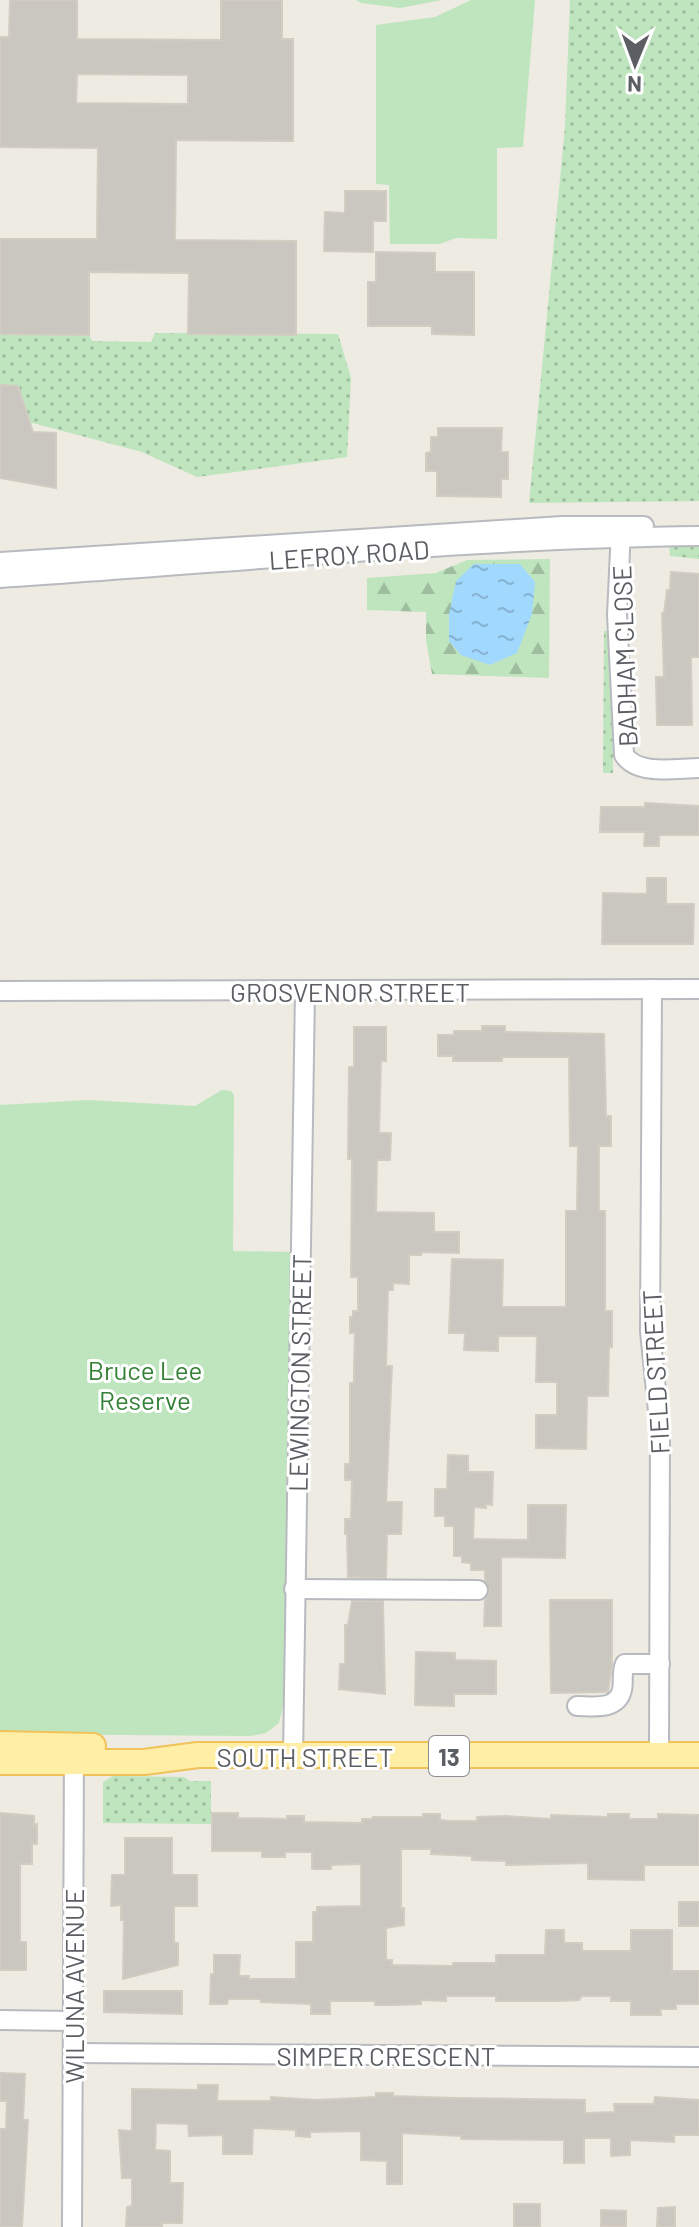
<svg xmlns="http://www.w3.org/2000/svg" width="699" height="2227" font-family="Barlow,sans-serif">
  <style>
    .grass { fill: url(#grass-dots) }
    .forest { fill: url(#forest-firs) }
    .park { fill: #bfe5be }
    .water { fill: url(#water-ripples) }
    .building { fill: #cac7c1; stroke: #d2ccc1; stroke-width: 2; fill-rule: evenodd }
    .lines { fill: none; stroke-linecap: round; stroke-linejoin: round }
    .minor-casing { stroke: #b8babf; stroke-width: 22 }
    .major-casing { stroke: #f0c258; stroke-width: 28 }
    .minor { stroke: #fff; stroke-width: 18 }
    .major { stroke: #feeea6; stroke-width: 24 }
    .labels { text-anchor: middle; dominant-baseline: central; stroke-width: 6; stroke-linejoin: round; paint-order: stroke }
    .shield { fill: #fff; stroke: #8c8e92; stroke-width: 2 }
    .shield-label { font-size: 24px; font-weight: bold; fill: #5b5e63 }
    .street-label { font-size: 26px; fill: #5b5e63; stroke: #fff }
    .park-label { font-size: 26px; fill: #348136; stroke: #fff }
  </style>
  <defs>
    <pattern id="grass-dots" width="8" height="8" patternUnits="userSpaceOnUse" patternTransform="scale(2)"><rect width="8" height="8" fill="#bfe5be"/><path d="M2 2h.1M6 6h.1" fill="none" stroke="#9ebd9e" stroke-width="1.8" stroke-linecap="round"/></pattern>
    <pattern id="forest-firs" width="22" height="20" patternUnits="userSpaceOnUse" patternTransform="scale(2)"><rect width="22" height="20" fill="#bfe5be"/><path d="M5 1l3.5 6h-7zM16 11l3.5 6h-7z" fill="#9ebd9e"/></pattern>
    <pattern id="water-ripples" width="26" height="14" patternUnits="userSpaceOnUse" patternTransform="scale(2)"><rect width="26" height="14" fill="#a1d8fe"/><path d="M2 4q2-2 4 0t4 0M15 11q2-2 4 0t4 0" fill="none" stroke="#86b2d1"/></pattern>
  </defs>
  <rect width="100%" height="100%" fill="#edebe2"/>
  <!-- grass -->
  <g class="grass">
    <path d="M570,0h129v501l-170,2 36,-376z"/>
    <path d="M155,333l183,1 13,44 -4,79 -150,20 -55,-25 -113,-30 -11,-36 -18,-1v-51l89,1 3,6 59,1z"/>
    <path d="M669,545h30v14l-29,-3z"/>
    <path d="M604,631h8l1,142h-10z"/>
    <path d="M113,1776l71,1 6,4h21v43l-108,-1v-41z"/>
  </g>
  <!-- forest -->
  <path class="forest" d="M550,559l-1,119 -117,-4 -6,-34v-28l-59,-2v-32l69,-5 31,-13z"/>
  <!-- park -->
  <g class="park">
    <path d="M356,0h86l-42,8 -39,-5z"/>
    <path d="M471,0h64l-12,147 -26,1v91l-41,-1 -16,6h-50l-1,-59 -13,-1v-159l59,-8z"/>
    <path d="M222,1090l9,1 3,4 -1,156 59,1 -8,450 -5,21 -13,10 -16,3 -250,-2v-629l88,-5 107,6z"/>
  </g>
  <!-- water -->
  <path class="water" d="M474,564h46l15,18 -3,32 -15,39 -27,12 -29,-10 -12,-14v-27l7,-33z"/>
  <!-- building -->
  <g class="building">
    <path d="M10,0h67v39l144,1v-40h61v39h11v102l-117,-1 -1,100 121,1v94l-108,-1 1,-61 -100,-1v63l-89,-1v-95h97l1,-91 -98,-1v-110h9zM77,74l111,1v29l-112,-1z"/>
    <path d="M345,191h41v30h-13v31l-49,-1 1,-39 20,1z"/>
    <path d="M376,252l59,1v19h39v63l-42,-1v-8h-64v-44h8z"/>
    <path d="M0,385l18,1 15,46 23,1v55l-56,-10z"/>
    <path d="M438,428h64l-1,24h7v27h-7v18l-64,-1v-25h-11v-18l5,-1v-15h7z"/>
    <path d="M671,572l28,2v83h-8l1,68h-35l-1,-48h8l-2,-64h2l3,-23h3z"/>
    <path d="M645,803l54,3v29h-40v11h-15l1,-14h-45l1,-25h44z"/>
    <path d="M647,878h19v26h28l-1,40h-91l1,-51 44,1z"/>
    <path d="M482,1026h23v6l99,2 2,82h5v30h-12v65h6v100h7v36h-3l-1,49h-21l-1,53 -50,-1v-33h21v-33h-21l1,-46h-39v15l-34,-1 1,-17h-16l3,-74 51,1 -1,47h64v-96h11l1,-65h-8l-1,-89h-67v4h-49v-5h-15v-21h16v-4h28z"/>
    <path d="M354,1027h32v34h-5l-2,72h12l-1,27h-13l-1,52 58,1v19h25v21l-38,-1v3h-12v29l-16,-1v7h-5l-2,76h6l-6,136h16l-1,32h-14l-1,44 -38,-1 -1,-43h-2v-15h6l1,-39h-7v-16h5v-81h4v-17l1,-33h-5v-16h3v-6h5v-34h-7l1,-118h-4l1,-92h5z"/>
    <path d="M448,1455l20,1v16h25l-1,33 -6,-1v4l-12,-1 -1,32 55,1v-35h38l-1,53 -64,-1v69h-17l1,-26 5,-9 -5,-10v-11h-14v-7l-9,-1v-6h-8v-30h-9v-10h-10v-27h12z"/>
    <path d="M550,1600h62v64l-4,28 -57,1z"/>
    <path d="M352,1601h31l2,93 -46,-5 1,-25h5v-39h3z"/>
    <path d="M416,1652l39,1v7l41,1v33h-42v12l-39,-1z"/>
    <path d="M0,1813l34,3v9l3,-1v20h-5v20h-12v78h6v28h-26z"/>
    <path d="M212,1813h26v5l49,1v-3h17v6l58,1v-4h10l1,-2h50v-3h17v6l8,1h29v-4l29,-1 45,3v-4l57,2v-3h21v5h29v-5l41,1v50h-55v15l-56,-1v-16l-82,2v-4l-34,-1v-4l-41,-2v-5h-30v59h3v17l-18,3v32h6v5l61,1v-3h43v-8h49l1,-25h18v13h18v8h49v-21h41v41h27v33h-23v5h-16l1,6h-30v-14h-20v-5h-29l-3,4 -20,1h-63v-5h-50v5l-25,-1v4l-27,1h-19v-4h-45v13h-19v-10l-50,-2v-3h-33l-1,5h-17l1,-30h3v-19h26l-1,21h10v3h47v-37h17v-30h4v-5l44,-1v-42l-30,1v4h-19v-17h-27v5h-23v-6h-50z"/>
    <path d="M125,1838h47v37h25v31h-23v37h4v22l-55,14 1,-59h-3v-15l-10,1 1,-31h13z"/>
    <rect x="679" y="1902" width="20" height="24"/>
    <path d="M104,1991h78v23l-78,-2z"/>
    <path d="M0,2073l25,1 -2,46h5l-6,107h-22v-98h6l1,-28h-7z"/>
    <path d="M198,2085h20l-1,16h54v-4l46,3 59,-3v-4h17v3l61,2 131,2v13l30,-1 -1,-8h40l1,-7 44,3v35h-25v7l-44,-2v15l-19,1v-18h-27v25h-20v-23l-103,-1 1,-3 -60,-3v51h-15v-23l-26,-1v-29l-51,1v5l-14,-1v-6l-43,-2 -1,26h-29v-19l-34,1 -1,-12 -32,-1 -1,27 15,1v32h13l-1,40h-20v4h-36l1,-20 5,-1v-28h-10l-3,-48 13,1v-42l66,1z"/>
    <rect x="514" y="2204" width="26" height="23"/>
    <path d="M675,2207v20h-18l1,-19z"/>
    <path d="M601,2210l25,1v15h-25z"/>
  </g>
  <g class="lines">
    <!-- minor casing -->
    <g class="minor-casing">
      <g id="minor">
        <path d="M621,529l-4,86 7,140c14,21 52,13 75,13"/>
        <path d="M0,562l562,-36h82"/>
        <path d="M0,578c233,-15 466,-39 699,-42"/>
        <path d="M652,989l-2,342 10,100 -1,324"/>
        <path d="M0,991l699,-2"/>
        <path d="M294,1589l184,1"/>
        <path d="M577,1706c15,0 40,5 45,-16 2,-9 -1,-17 3,-26h35"/>
        <path d="M293,1756l12,-765"/>
        <path d="M0,2020l72,1"/>
        <path d="M73,2053l626,4"/>
        <path d="M72,2227l2,-477"/>
      </g>
    </g>
    <!-- major casing -->
    <g class="major-casing">
      <g id="major">
        <path d="M0,1744l93,2"/>
        <path d="M0,1762h144l54,-7h501"/>
      </g>
    </g>
    <!-- minor -->
    <use href="#minor" class="minor"/>
    <!-- major -->
    <use href="#major" class="major"/>
  </g>
  <g class="labels">
    <!-- shield labels -->
    <rect class="shield" x="429" y="1736" width="40" height="40" rx="6"/>
    <g class="shield-label">
      <text x="449" y="1756">13</text>
    </g>
    <!-- street labels -->
    <g class="street-label">
      <text transform="translate(349 554) rotate(-4)">LEFROY ROAD</text>
      <text transform="translate(624 656) rotate(-92)">BADHAM CLOSE</text>
      <text x="350" y="991">GROSVENOR STREET</text>
      <text transform="translate(655 1372) rotate(-93)">FIELD STREET</text>
      <text transform="translate(299 1373) rotate(-89)">LEWINGTON STREET</text>
      <text x="305" y="1756">SOUTH STREET</text>
      <text transform="translate(73 1986) rotate(-90)">WILUNA AVENUE</text>
      <text x="386" y="2055">SIMPER CRESCENT</text>
    </g>
    <!-- park labels -->
    <g class="park-label">
      <text x="145" y="1369">Bruce Lee<tspan x="145" dy="30">Reserve</tspan></text>
    </g>
  </g>
  <!-- north arrow -->
  <g transform="translate(635 64) rotate(181)" stroke="#ffffff" stroke-width="6" paint-order="stroke">
  <path d="M0-6L14 30L0 20L-14 30Z" fill="#5b5e63"/>
  <text y="-12" font-size="22" font-weight="bold" text-anchor="middle" fill="#5b5e63">N</text>
  </g>
</svg>
